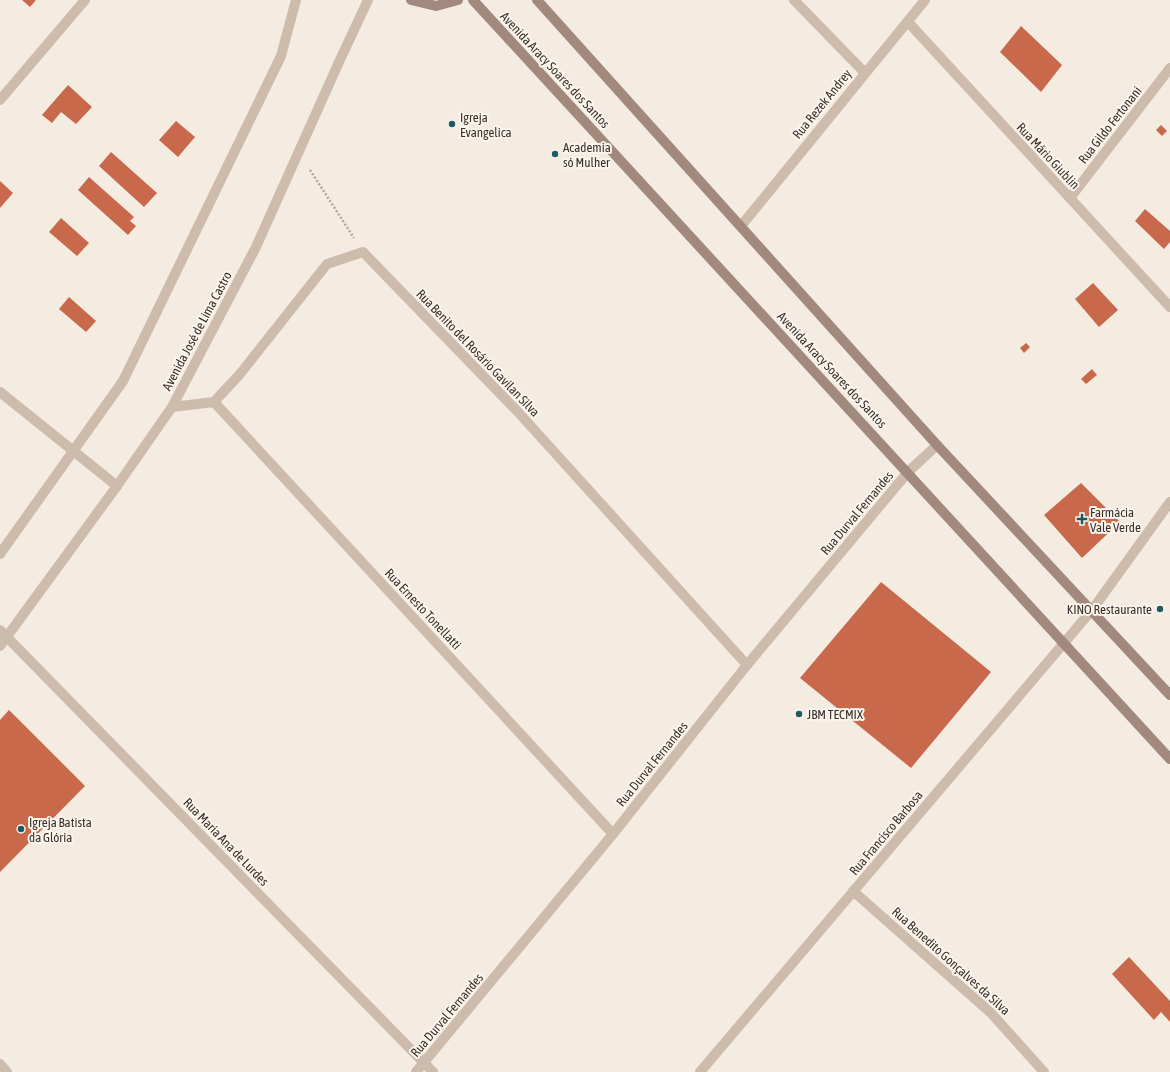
<svg xmlns="http://www.w3.org/2000/svg" width="1170" height="1072" font-family="'Asap Condensed',sans-serif">
  <style>
    .building { fill: #c8694b }
    .lines { fill: none; stroke-linecap: round; stroke-linejoin: round }
    .path { stroke: #b9a596; stroke-width: 2.5; stroke-dasharray: 2 2; stroke-linecap: butt }
    .minor { stroke: #cdbbac; stroke-width: 10 }
    .tertiary { stroke: #cdbbac; stroke-width: 10 }
    .secondary { stroke: #a18a7d; stroke-width: 10 }
    .poi-dot { fill: #1f5a5e; stroke: #fbf5ee; stroke-width: 1.5 }
    .labels { text-anchor: middle; dominant-baseline: central; stroke-width: 4; stroke-linejoin: round; paint-order: stroke }
    .street-label { font-size: 13px; fill: #3b302b; stroke: #fbf5ee }
    .poi-label { font-size: 13px; fill: #3b302b; stroke: #fbf5ee; text-anchor: start }
  </style>
  <rect width="100%" height="100%" fill="#f4ebe1"/>
  <!-- building -->
  <g class="building">
    <path d="M22,0h14l-6,7z"/>
    <path d="M1021,26l41,39 -21,27 -41,-40z"/>
    <path d="M68,85l24,22 -16,17 -15,-12 -9,11 -10,-8z"/>
    <path d="M176,121l19,16 -17,20 -19,-17z"/>
    <path d="M1161,125l6,6 -5,5 -6,-6z"/>
    <path d="M111,152l46,41 -13,14 -45,-41z"/>
    <path d="M89,177l45,40 -4,4 6,5 -8,9 -50,-45z"/>
    <path d="M0,181l13,12 -13,15z"/>
    <path d="M1145,209l25,22v11l-6,7 -29,-28z"/>
    <path d="M61,218l28,25 -12,13 -28,-24z"/>
    <path d="M1093,283l25,27 -19,17 -24,-28z"/>
    <path d="M69,297l27,24 -10,11 -27,-23z"/>
    <path d="M1026,343l4,4 -6,6 -4,-5z"/>
    <path d="M1092,369l5,6 -11,9 -5,-5z"/>
    <path d="M1081,483l39,39 -38,36 -38,-43z"/>
    <path d="M881,582l110,90 -80,96 -111,-90z"/>
    <path d="M9,710l76,76 -85,86v-152z"/>
    <path d="M1129,957l41,44v21l-9,-10 -7,8 -42,-46z"/>
  </g>
  <g class="lines">
    <!-- path -->
    <path class="path" d="M310,170l44,68"/>
    <!-- minor -->
    <g class="minor">
      <path d="M794,0l71,73"/>
      <path d="M908,22l262,285"/>
      <path d="M0,100l85,-100"/>
      <path d="M1070,198l100,-130"/>
      <path d="M741,226l184,-226"/>
      <path d="M0,392l117,94"/>
      <path d="M214,402l399,432"/>
      <path d="M172,407l42,-5 26,-28 87,-110 36,-12 155,160 229,253"/>
      <path d="M0,630l433,442"/>
      <path d="M853,891l138,122 53,59"/>
      <path d="M0,1064l7,8"/>
      <path d="M416,1072l197,-238 134,-169 161,-193 29,-27"/>
      <path d="M700,1072l392,-462 78,-108"/>
    </g>
    <!-- tertiary -->
    <g class="tertiary">
      <path d="M0,554l123,-173 158,-325 15,-56"/>
      <path d="M0,646l117,-160 55,-79 84,-160 83,-185 29,-62"/>
    </g>
    <!-- secondary -->
    <g class="secondary">
      <path d="M411,0l25,6 22,-6"/>
      <path d="M473,0l697,759"/>
      <path d="M537,0l400,445 233,250"/>
    </g>
  </g>
  <!-- markers -->
  <g class="poi-dot">
    <circle cx="452" cy="124" r="4"/>
    <circle cx="555" cy="154" r="4"/>
    <path d="M1080 513h4v4h4v4h-4v4h-4v-4h-4v-4h4z"/>
    <circle cx="1160" cy="609" r="4"/>
    <circle cx="799" cy="714" r="4"/>
    <circle cx="21" cy="829" r="4"/>
  </g>
  <g class="labels">
    <!-- street labels -->
    <g class="street-label">
      <text transform="translate(555 70) rotate(47)">Avenida Aracy Soares dos Santos</text>
      <text transform="translate(822 104) rotate(-51)">Rua Rezek Andrey</text>
      <text transform="translate(1110 125) rotate(-52)">Rua Gildo Fertonani</text>
      <text transform="translate(1048 156) rotate(47)">Rua Mário Giublin</text>
      <text transform="translate(197 331) rotate(-62)">Avenida José de Lima Castro</text>
      <text transform="translate(478 353) rotate(46)">Rua Benito del Rosário Gavilan Silva</text>
      <text transform="translate(832 370) rotate(47)">Avenida Aracy Soares dos Santos</text>
      <text transform="translate(857 513) rotate(-50)">Rua Durval Fernandes</text>
      <text transform="translate(423 609) rotate(47)">Rua Ernesto Tonellatti</text>
      <text transform="translate(652 764) rotate(-51)">Rua Durval Fernandes</text>
      <text transform="translate(886 833) rotate(-50)">Rua Francisco Barbosa</text>
      <text transform="translate(226 842) rotate(46)">Rua Maria Ana de Lurdes</text>
      <text transform="translate(951 961) rotate(42)">Rua Benedito Gonçalves da Silva</text>
      <text transform="translate(447 1015) rotate(-50)">Rua Durval Fernandes</text>
    </g>
    <!-- poi labels -->
    <g class="poi-label">
      <text x="460" y="117">Igreja<tspan x="460" dy="15">Evangelica</tspan></text>
      <text x="563" y="147">Academia<tspan x="563" dy="15">só Mulher</tspan></text>
      <text x="1090" y="512">Farmácia<tspan x="1090" dy="15">Vale Verde</tspan></text>
      <text x="1152" y="609" text-anchor="end">KINO Restaurante</text>
      <text x="807" y="714">JBM TECMIX</text>
      <text x="29" y="822">Igreja Batista<tspan x="29" dy="15">da Glória</tspan></text>
    </g>
  </g>
</svg>
